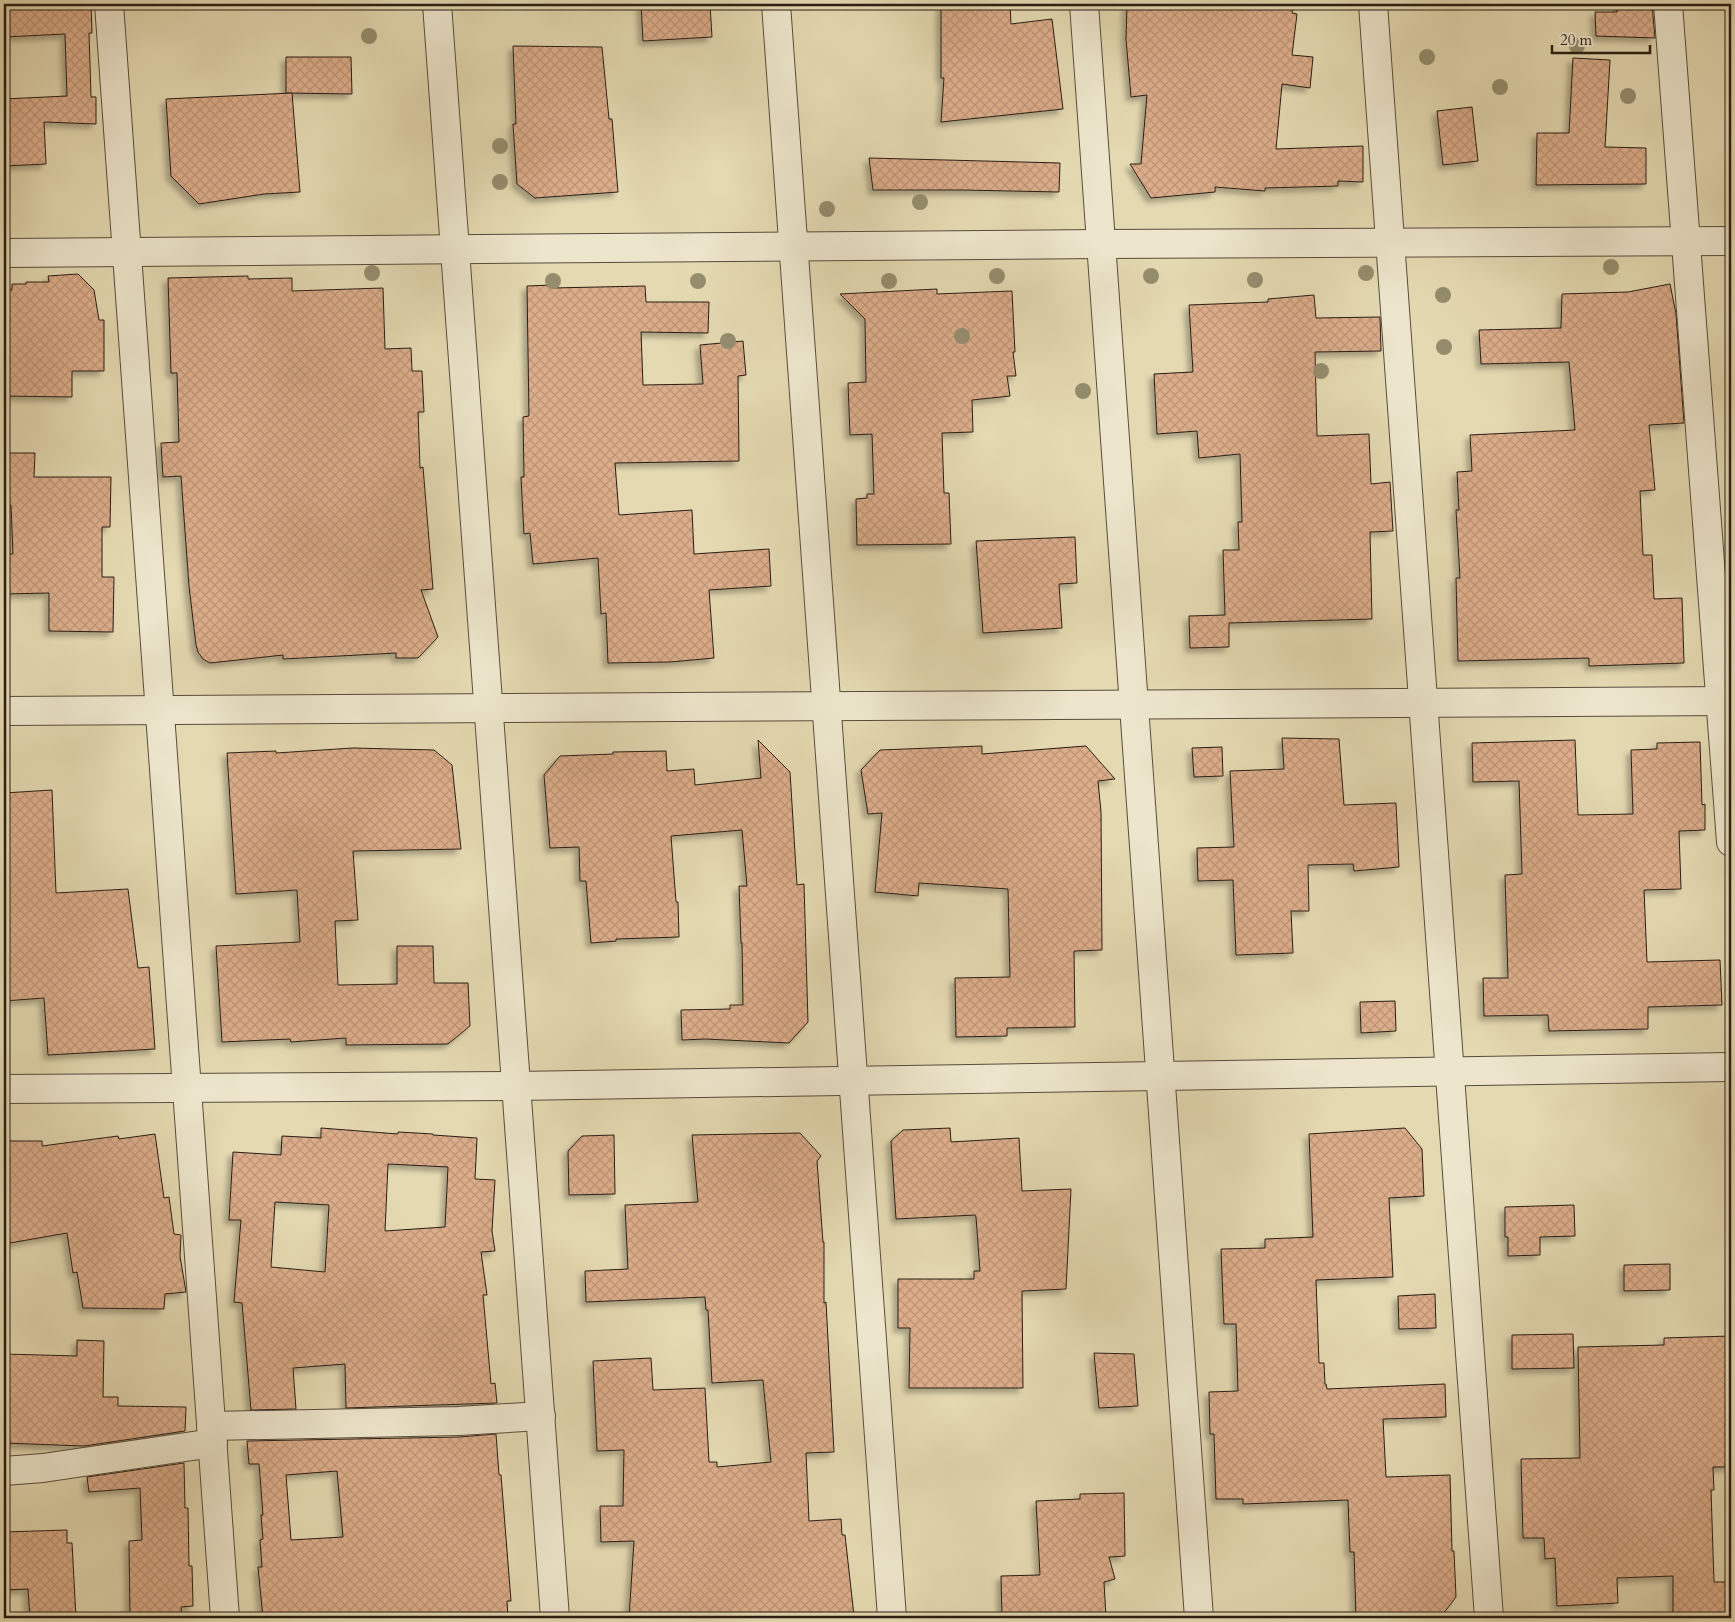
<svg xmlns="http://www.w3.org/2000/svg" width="1735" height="1622" font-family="Cardo,serif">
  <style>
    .building { fill: url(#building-cross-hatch); stroke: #291e15; fill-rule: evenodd; filter: url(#shadow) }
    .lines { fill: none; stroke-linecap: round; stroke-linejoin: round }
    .street-casing { stroke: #584d3c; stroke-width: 30 }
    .street { stroke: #ede6cc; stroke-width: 28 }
    .tree { fill: #958d6e }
  </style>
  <defs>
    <pattern id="building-cross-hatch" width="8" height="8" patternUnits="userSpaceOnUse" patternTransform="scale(1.25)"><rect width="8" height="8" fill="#dcad8a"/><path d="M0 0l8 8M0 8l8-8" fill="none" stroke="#bd9476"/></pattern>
    <filter id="shadow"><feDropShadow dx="-4.5" dy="4.5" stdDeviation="2.5" flood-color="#0004"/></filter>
  </defs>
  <rect width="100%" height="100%" fill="#e4d9b1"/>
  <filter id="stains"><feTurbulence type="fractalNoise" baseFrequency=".004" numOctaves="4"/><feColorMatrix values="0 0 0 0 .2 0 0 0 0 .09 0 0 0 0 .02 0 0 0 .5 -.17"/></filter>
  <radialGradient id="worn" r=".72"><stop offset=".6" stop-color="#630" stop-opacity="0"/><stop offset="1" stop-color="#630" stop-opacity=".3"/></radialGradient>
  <!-- building -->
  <g class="building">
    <path d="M4,4h87l1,29h-3l2,64h5v27l-52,-2 2,42 -42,2v-67l63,-3 -2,-62 -61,3z"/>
    <path d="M641,4h69l2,33 -69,4z"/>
    <path d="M941,4h69l1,20 41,-5 11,90 -122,13 3,-44h-3z"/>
    <path d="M1127,4h166l-1,9 5,1 -5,41 21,2 -3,31 -28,-4 -6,65 87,-3v36l-25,-1v5l-73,2v3l-50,-4v5l-64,6 -21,-34h11l6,-69 -16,2 -5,-58z"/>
    <path d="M1617,4h35l3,34 -59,-2 -1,-24h22z"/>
    <path d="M513,46l89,1 7,72h3l6,73 -83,6 -18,-14 -4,-60h3z"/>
    <path d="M286,57h65l1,37 -66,-1z"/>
    <path d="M1573,58l37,2 -5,87 41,1v36l-110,1 1,-52h32z"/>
    <path d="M292,93l8,99 -36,2 -65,10 -28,-28 -5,-77z"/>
    <path d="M1472,107l6,54 -35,4 -6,-54z"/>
    <path d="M869,158l191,5 -1,29 -96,-2h-90z"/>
    <path d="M78,274l16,16 5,30h5v51h-32v26l-68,-1v-106h8v-6h14v-2h23l-1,-6z"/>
    <path d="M248,276v3l44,-1v13l91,-3 2,61 26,-1 1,23h10l2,41h-6l2,56 3,-1 10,122 -12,1 17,47 -20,21h-22v-5l-113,6v-4l-73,8 -7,-4 -5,-7 -2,-7 -7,-59 -8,-110 -18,1 -2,-34 18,-1 -2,-69h-6l-3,-95z"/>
    <path d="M1670,284l6,30 8,109 -35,2 6,65 -15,1 3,64h9l2,44 28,-1 2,65 -95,3v-8l-131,3 -2,-83h4l-4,-68h3l-2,-38 15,-1 -2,-36 105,-5 -6,-68 -88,2 -2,-34 82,-2 1,-34 66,-2z"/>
    <path d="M552,285v3l93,-2 1,16h63l-1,31 -67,-1 2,53 60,-1 -3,-39 43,-4 3,34 -8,1 1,85 -124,2 4,52 73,-5 2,44 75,-5 2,37 -62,4 5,68 -44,4 -62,1 -2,-50 -5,1 -3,-56 -65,6 -3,-31 -6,1 -3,-57h3l-1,-60 6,-1 -2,-130z"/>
    <path d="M937,289v5l75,-3 3,61h-2l3,24h-9l3,20 -38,4 1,32 -31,1 2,60h5l2,51 -94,1 -1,-46 11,-1v-4h7l-2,-60 -22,1 -2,-52 18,-1 -1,-63 -25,-25z"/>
    <path d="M1314,295l2,23 64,-1 1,34 -66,1 2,84 52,-2 2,50 19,-2 3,49 -23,1 2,87 -143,4v24l-39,1 -1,-32 36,-1 -2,-65h16l-1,-28h4l-2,-68 -41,4 -2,-27 -40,3 -3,-60 39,-2 -4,-67 79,-3v-3z"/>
    <path d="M4,453h31l-1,24h77l-1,50h-8v50h12l-1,55 -64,-1v-38l-45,1v-40h9l-2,-49h-7z"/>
    <path d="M1075,537l2,46 -18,1 3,44 -79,5 -7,-92z"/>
    <path d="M1282,738l57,1 5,66 52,-2 3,64 -45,4 -1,-7 -45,1 1,46h-18l2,42 -57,2 -3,-75 -35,1 -1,-33 37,-1 -4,-76 54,-2z"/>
    <path d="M758,740l32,32 7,113 7,-1 4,138 -19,21 -84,-4 -23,1 -1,-30 49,-1v-4h13l-1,-62h-1l-2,-57h8l-5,-56 -71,6 5,66h2l1,35 -63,2v2l-25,2 -5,-62h-6l-1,-34 -29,1 -6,-73 16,-19 53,-2v-2l53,-1 1,20 27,-2 1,16 66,-7z"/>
    <path d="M1575,740l3,75 55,-1 -2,-64 26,-1v-6l43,-1 2,63 3,-1v26l-26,1 2,58 -37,1 3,72 73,-2 2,45 -74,2v22l-99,2 -1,-16 -64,1 -1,-38h25l-3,-103 17,-1 -3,-93 -46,1 -1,-39z"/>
    <path d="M982,746v8l104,-8 29,33 -17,2 3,31 1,138 -28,1 1,76 -68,1v8l-51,1 -1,-59 55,-1 -2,-88 -89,-6 -1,13 -43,-4 7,-79 -14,1 -7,-44 19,-20z"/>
    <path d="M1222,747l1,29 -29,1 -2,-29z"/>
    <path d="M353,748l81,2 18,15 9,84 -108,2 5,69 -23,1 3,64 59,-1v-38h36l1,37h34l2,43 -22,18 -102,1v-7l-55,4 -1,-3 -68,3 -6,-96 84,-4 -3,-52 -61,4 -9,-141 49,-2v2z"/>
    <path d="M52,790l4,103 72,-4 10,79 11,-1 6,82 -107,6 -4,-57 -40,3v-208z"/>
    <path d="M1395,1001l1,30 -35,2 -1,-31z"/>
    <path d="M321,1128l77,6v-2l35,2v1l44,3 -2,41 20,1 -3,51 3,20 -14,1 6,43h-4l8,89 4,-1 2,20 -151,5 -1,-44 -52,4 3,41 -45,1 -9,-107 -8,-1 7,-82h-12l4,-68 48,3 1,-19 39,2zM388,1164l60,3 -3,60 -60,4zM275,1202l54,3 -4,67 -54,-5z"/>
    <path d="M950,1128l1,14 68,-4 3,53 49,-2 -5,100 -44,2 1,97h-114l1,-60h-12v-49h76v-8h6l-4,-54 -1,-2 -79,4 -5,-78 12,-11z"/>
    <path d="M1405,1128l17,21 2,47 -35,2 4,79 -77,3 3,83h5l1,21h1l1,5 118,-5 1,33 -63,2 3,58 64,-2 2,76h2l2,46 -13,17 -87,3 -2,-65h-4l-2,-52 -105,4v-5h-27l-2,-65h-4l-1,-42 29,-1 -2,-67h-12l-3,-75 44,-1v-9l48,-2 -4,-103z"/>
    <path d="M800,1133l21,23 -4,5 6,81h1v61l2,-1 8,150 -28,1 3,68 32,-2 1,16h3l9,81 -22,2h-203l5,-77 -33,1 -1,-36h23l1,-56 -27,1 -4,-90 58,-3 2,32 52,-2 4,74h8v5l54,-5 -8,-82 -51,3 -4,-73h-2l-1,-13 -119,5 -1,-31 43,-2 -3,-64 73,-3 -6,-67z"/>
    <path d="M155,1134l9,64 5,-1 5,37 7,1 -1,21 6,36 -21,2 -1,15 -81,-1 -6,-36 -4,1 -6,-40 -63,11v-103h38v5l76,-10 1,3z"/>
    <path d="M614,1135l1,59 -46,1 -1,-44 14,-15z"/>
    <path d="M1574,1205l1,31 -35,1v18l-32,1v-19h-3v-30z"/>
    <path d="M1670,1264v26l-46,1v-26z"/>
    <path d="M1435,1294l1,34 -37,1 -1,-33z"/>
    <path d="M1573,1334l1,34 -62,1v-34z"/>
    <path d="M1731,1336v131h-18l1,23h-3l3,92h17v34l-58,1v-41l-56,2 1,25 -61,3 -2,-48 -10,1 -1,-21h-21l-2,-79 59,-1 -2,-111 86,-2v-7z"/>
    <path d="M77,1340l27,1 -1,56h15v9l68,1 -1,24 -101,15 -80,-3v-89l73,2z"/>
    <path d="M1094,1353l40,1 4,52 -39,2z"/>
    <path d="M496,1434l3,41h2l10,126h-4l1,17h-245l-5,-51h4l-2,-27 3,-1 -2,-24h2l-4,-51h-10l-2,-23 212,-4zM337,1471l6,66 -52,3 -5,-65z"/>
    <path d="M184,1463l1,45h3l1,58h3l1,40 -12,1 1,11h-52l-1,-77 13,-1 -2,-52 -51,4 -2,-15z"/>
    <path d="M1124,1493l1,63 -16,1 6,22 -11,3 2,36h-104l-1,-42 39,-1 -4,-74 44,-2v-5z"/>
    <path d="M67,1530v13h5l4,75h-46l-2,-29 -24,1v-58z"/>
  </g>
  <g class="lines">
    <!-- street casing -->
    <g class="street-casing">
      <g id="street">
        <path d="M109,4l116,1614"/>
        <path d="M437,4l118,1614"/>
        <path d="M776,4l116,1614"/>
        <path d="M1084,4l115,1614"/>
        <path d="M1373,4l116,1614"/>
        <path d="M1668,4l63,838"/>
        <path d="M4,253l1097,-9 630,-3"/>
        <path d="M4,711l1727,-10"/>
        <path d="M4,1089l512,-3 1215,-19"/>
        <path d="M211,1426l248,-5 82,-5"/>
        <path d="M4,1471l39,-3 170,-25"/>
      </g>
    </g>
    <!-- street -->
    <use href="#street" class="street"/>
  </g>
  <!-- trees -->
  <g class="tree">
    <circle cx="369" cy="36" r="8"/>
    <circle cx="1577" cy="46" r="8"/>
    <circle cx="1427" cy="57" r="8"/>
    <circle cx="1500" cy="87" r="8"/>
    <circle cx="1628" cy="96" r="8"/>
    <circle cx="500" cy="146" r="8"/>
    <circle cx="500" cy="182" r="8"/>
    <circle cx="920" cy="202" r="8"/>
    <circle cx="827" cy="209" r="8"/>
    <circle cx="1611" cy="267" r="8"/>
    <circle cx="372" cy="273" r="8"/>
    <circle cx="1366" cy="273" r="8"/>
    <circle cx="997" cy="276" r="8"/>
    <circle cx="1151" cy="276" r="8"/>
    <circle cx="1255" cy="280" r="8"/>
    <circle cx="553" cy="281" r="8"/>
    <circle cx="698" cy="281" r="8"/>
    <circle cx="889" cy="281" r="8"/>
    <circle cx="1443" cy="295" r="8"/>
    <circle cx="962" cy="336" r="8"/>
    <circle cx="728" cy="341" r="8"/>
    <circle cx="1444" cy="347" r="8"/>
    <circle cx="1321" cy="371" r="8"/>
    <circle cx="1083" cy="391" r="8"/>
  </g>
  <!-- margin -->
  <rect width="1735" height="1622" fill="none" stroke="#e4d9b1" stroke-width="20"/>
  <rect x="5" y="5" width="1725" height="1612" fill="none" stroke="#291e15" stroke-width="2.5"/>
  <rect x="10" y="10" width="1715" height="1602" fill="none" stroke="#291e15"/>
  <!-- scale -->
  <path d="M1552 45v8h98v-8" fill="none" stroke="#291e15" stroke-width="2.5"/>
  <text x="1560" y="45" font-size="15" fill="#291e15" stroke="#ede6cc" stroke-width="4" paint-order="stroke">20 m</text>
  <rect width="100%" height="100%" filter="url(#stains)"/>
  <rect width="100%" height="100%" fill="url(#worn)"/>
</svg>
